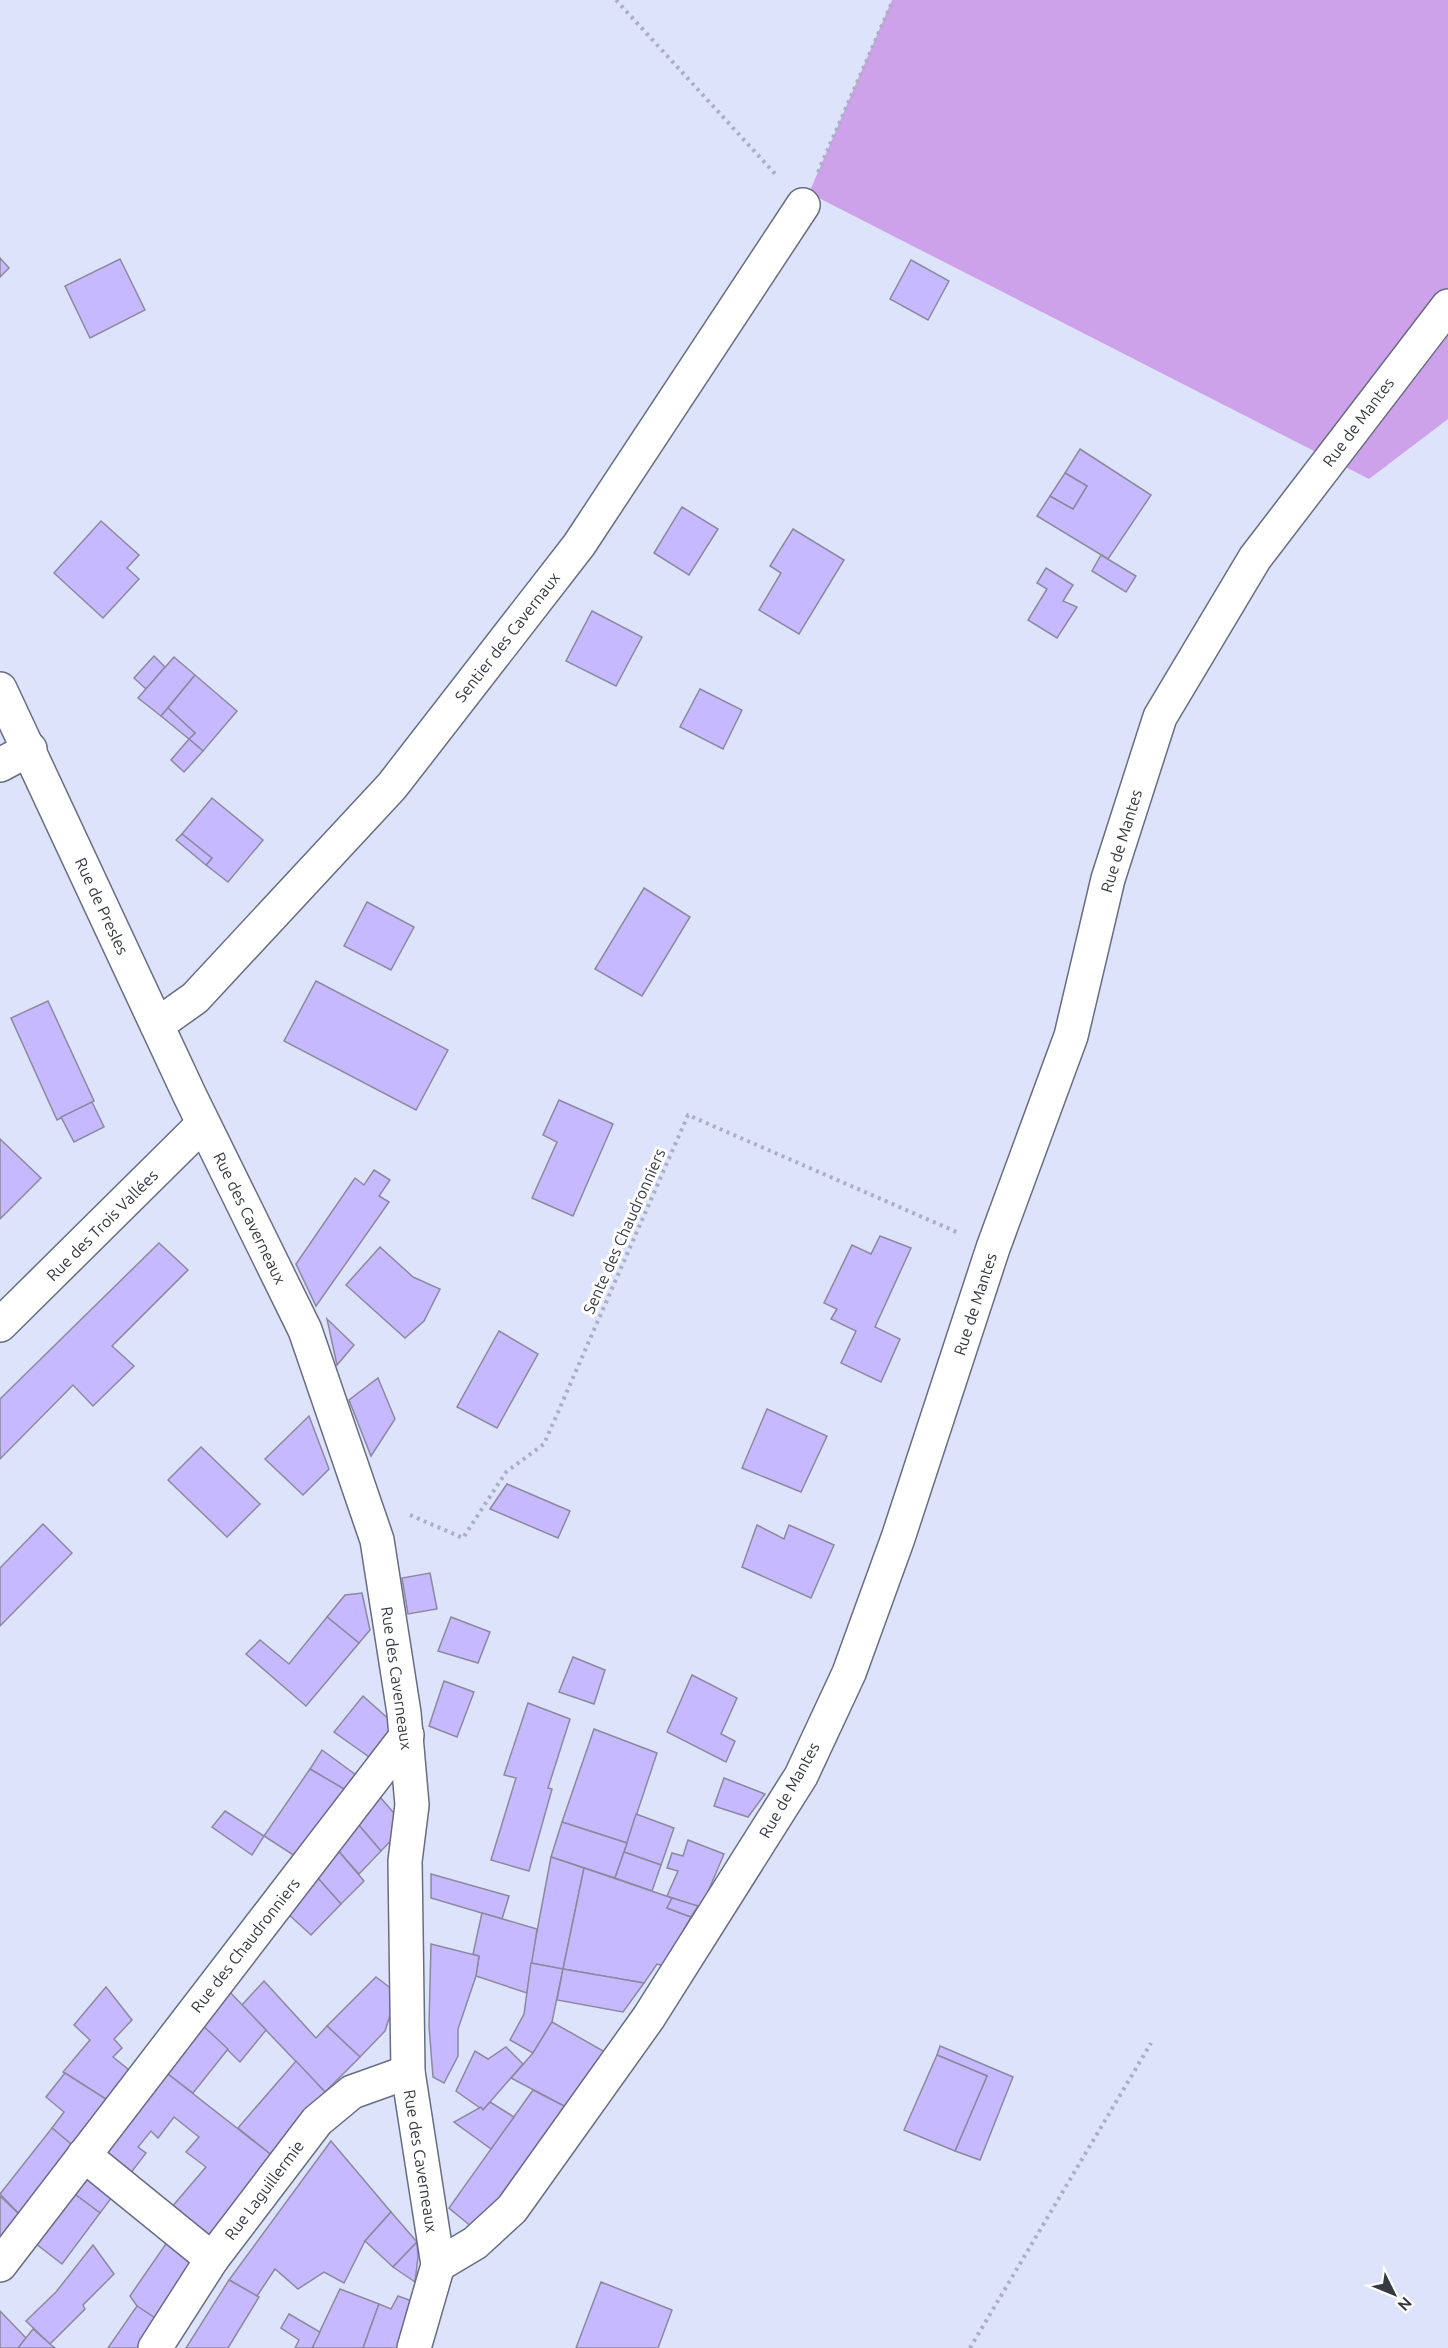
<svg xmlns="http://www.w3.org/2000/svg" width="1448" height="2348" font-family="Ubuntu,sans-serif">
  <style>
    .green { fill: #cda2ea }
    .building { fill: #c7b9ff; stroke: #8c899f; stroke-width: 1.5 }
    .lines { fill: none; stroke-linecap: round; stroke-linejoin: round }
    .minor-casing { stroke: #686d82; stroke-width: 36 }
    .path { stroke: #aaafc3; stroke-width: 4; stroke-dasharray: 3 4.5; stroke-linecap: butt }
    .minor { stroke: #fff; stroke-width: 33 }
    .labels { text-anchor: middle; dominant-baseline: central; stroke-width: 6; stroke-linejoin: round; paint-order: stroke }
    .street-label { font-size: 16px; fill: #373943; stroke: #fff }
  </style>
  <rect width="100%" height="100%" fill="#dde3fb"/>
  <!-- green -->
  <path class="green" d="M892,0h556v419l-79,60 -560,-286z"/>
  <!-- building -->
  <g class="building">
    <path d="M0,258l9,10 -9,9z"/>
    <path d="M120,259l25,51 -55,28 -25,-52z"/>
    <path d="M911,260l38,21 -21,39 -38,-21z"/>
    <path d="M1080,449l71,46 -43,64 -71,-43 13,-20 23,13 14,-23 -22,-13z"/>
    <path d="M1065,473l22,13 -14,23 -23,-13z"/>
    <path d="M682,507l36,22 -29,46 -35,-22z"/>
    <path d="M101,521l38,34 -12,13 12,11 -36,39 -49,-45z"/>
    <path d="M793,529l51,31 -45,74 -40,-24 22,-37 -11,-7z"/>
    <path d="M1101,555l35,21 -10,16 -34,-21z"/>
    <path d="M1046,568l27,17 -10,16 14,6 -20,31 -29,-18 19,-31 -10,-6z"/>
    <path d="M592,611l50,26 -26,49 -50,-25z"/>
    <path d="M154,656l11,11 -19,22 -12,-11z"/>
    <path d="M174,657l21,18 -34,41 -23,-18z"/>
    <path d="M195,675l42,36 -34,40 -14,-12 6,-6 -27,-25z"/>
    <path d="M700,689l42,21 -19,39 -43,-22z"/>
    <path d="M168,708l27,25 -6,6 -28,-23z"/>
    <path d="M189,739l14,12 -19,21 -13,-12z"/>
    <path d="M212,798l51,42 -35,42 -22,-17 6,-7 -30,-24z"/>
    <path d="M182,834l30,24 -6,7 -30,-25z"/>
    <path d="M644,888l46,29 -48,79 -47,-27z"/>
    <path d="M367,902l47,25 -23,43 -47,-24z"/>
    <path d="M316,981l132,69 -32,60 -132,-69z"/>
    <path d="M48,1001l46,100 -37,19 -46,-102z"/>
    <path d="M559,1100l54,24 -40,92 -41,-18 25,-56 -14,-7z"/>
    <path d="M92,1102l12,25 -30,15 -13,-25z"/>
    <path d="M0,1139l41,39 -41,41z"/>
    <path d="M374,1170l16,10 -11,16 10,6 -73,104 -20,-42 59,-86 9,7z"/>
    <path d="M880,1236l31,12 -36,79 25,12 -19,43 -40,-19 15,-32 -25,-12 6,-10 -13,-6 28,-58 19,9z"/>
    <path d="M159,1243l29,27 -76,76 22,20 -41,40 -20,-21 -73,74v-60z"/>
    <path d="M380,1247l33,30 27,12 -16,32 -19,17 -59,-53z"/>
    <path d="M327,1319l27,26 -17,20z"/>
    <path d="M499,1331l39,23 -41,74 -40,-21z"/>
    <path d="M378,1378l17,41 -24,37 -22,-56z"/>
    <path d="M767,1409l60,27 -26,56 -59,-24z"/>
    <path d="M309,1416l20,53 -26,26 -38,-36z"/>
    <path d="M201,1447l59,57 -33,33 -59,-57z"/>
    <path d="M507,1484l63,27 -12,27 -68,-29z"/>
    <path d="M43,1524l29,29 -72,73v-58z"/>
    <path d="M757,1525l27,14 5,-14 45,20 -23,53 -69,-31z"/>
    <path d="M430,1573l7,36 -29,5 -6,-36z"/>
    <path d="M362,1593l8,37 -11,13 -32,-26 18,-22z"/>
    <path d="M327,1617l32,26 -53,63 -60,-52 14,-14 29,24z"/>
    <path d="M451,1617l39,15 -12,31 -40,-12z"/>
    <path d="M573,1657l32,13 -11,34 -35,-12z"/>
    <path d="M692,1675l45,23 -16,36 14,7 -9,21 -59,-30z"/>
    <path d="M444,1681l30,11 -17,45 -28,-11z"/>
    <path d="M363,1696l31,28 -22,35 -38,-27z"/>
    <path d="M528,1703l42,16 -22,69 4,1 -23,82 -38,-11 25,-82 -12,-3z"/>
    <path d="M594,1729l63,24 -30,90 -65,-21z"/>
    <path d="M322,1750l38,28 -11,14 -39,-23z"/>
    <path d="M310,1769l39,23 -51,66 -34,-22z"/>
    <path d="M724,1778l41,16 -17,23 -34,-11z"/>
    <path d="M380,1797l25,29 -24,25 -24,-28z"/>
    <path d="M225,1811l39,25 -12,19 -40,-28z"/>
    <path d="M636,1814l38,14 -13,37 -37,-13z"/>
    <path d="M562,1822l65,21 -12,35 -64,-21z"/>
    <path d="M357,1823l24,28 -22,23 -24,-27z"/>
    <path d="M688,1840l36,14 -23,54 -34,-12 11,-25 -11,-3 5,-15 11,3z"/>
    <path d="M335,1847l29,34 -23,23 -25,-28z"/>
    <path d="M624,1852l37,13 -9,26 -37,-13z"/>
    <path d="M551,1857l33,11 -21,101 -32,-6z"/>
    <path d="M584,1868l88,30 -5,10 24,9 -27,49 -7,-2 -13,19 -81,-14z"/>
    <path d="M431,1874l78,22 -7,23 -71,-21z"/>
    <path d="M316,1876l25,28 -30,31 -24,-22z"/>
    <path d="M672,1898l26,8 -7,11 -24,-9z"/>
    <path d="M482,1913l55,16 -10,64 -51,-17 3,-20 -6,-2z"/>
    <path d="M431,1944l48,12 -3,20 -18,53v27l-14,27 -11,-6 -4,-51z"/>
    <path d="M531,1963l32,6 -11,53 -19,31 -23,-13 14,-26z"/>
    <path d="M563,1969l81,14 -21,29 -66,-12z"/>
    <path d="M376,1977l21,16 -12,38 -25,26 -33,-31z"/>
    <path d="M264,1981l52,57 11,-12 33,31 -35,35 -83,-87z"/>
    <path d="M106,1987l26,33 -18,19 8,9 -9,9 21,17 -22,29 -49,-31 27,-32 -16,-15z"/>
    <path d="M227,1989l39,41 -26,32 -39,-38z"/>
    <path d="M552,2022l53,30 -39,55 -55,-29 22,-25z"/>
    <path d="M201,2024l27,25 -35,44 -29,-22z"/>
    <path d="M940,2046l73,31 -33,83 -25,-9 32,-75 -50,-21z"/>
    <path d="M506,2047l17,17 -40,46 -27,-19 19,-40 13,8z"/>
    <path d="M937,2055l50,21 -32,75 -51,-21z"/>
    <path d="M296,2061l29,31 -51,65 -36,-29z"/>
    <path d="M164,2071l110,86 -67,83 -36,-32 35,-41 -20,-15 13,-15 -25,-20 -16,21 -7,-7 -13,16 8,6 -16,21 -29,-23z"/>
    <path d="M65,2073l47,30 -35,46 -25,-21 12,-16 -18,-15z"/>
    <path d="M533,2090l33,17 -88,125 -29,-24z"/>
    <path d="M490,2102l24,15 -23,32 -37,-27 27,-15 2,3z"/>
    <path d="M52,2128l25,21 -53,70 -24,-25z"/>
    <path d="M331,2141l60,71 -26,29 -21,42 -20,-11 -26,17 -23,-20 -18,27 -28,-16z"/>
    <path d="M90,2167l28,22 -18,24 -28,-21z"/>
    <path d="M72,2192l28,21 -38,51 -27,-21z"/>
    <path d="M0,2196l24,23 -24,21z"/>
    <path d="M391,2212l26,30 -24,25 -28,-26z"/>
    <path d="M172,2235l32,26 -40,63 -27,-18 -7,-10z"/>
    <path d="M417,2242l1,15 -3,25 -22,-15z"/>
    <path d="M93,2245l21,29 -31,31 2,4 -35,35 -24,-23 30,-29z"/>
    <path d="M229,2280l30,17 -31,51h-42z"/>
    <path d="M601,2282l71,28 -14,38h-82z"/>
    <path d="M340,2289l39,15 -16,44h-51z"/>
    <path d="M398,2296l14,5 -13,47h-36l16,-44 12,5z"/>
    <path d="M137,2306l27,18 -16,24h-40z"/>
    <path d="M0,2311l26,27 -8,10h-18z"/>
    <path d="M289,2314l31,18 -8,16h-17l4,-8 -18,-12z"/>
    <path d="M33,2329l17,15 5,4h-37z"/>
  </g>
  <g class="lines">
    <!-- minor casing -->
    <g class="minor-casing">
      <g id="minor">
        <path d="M0,689l190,407 115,234 72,210 27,173 8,92 -7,56 3,211 30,193 -24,83"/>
        <path d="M0,765l30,-16"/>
        <path d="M157,1025l38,-27 197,-212 187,-241 224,-340"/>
        <path d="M0,1325l203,-201"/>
        <path d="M84,2155l128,104"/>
        <path d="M0,2265l407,-530"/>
        <path d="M438,2265l37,-22 37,-34 137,-192 152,-241 48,-103 49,-135 95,-290 78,-212 37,-157 52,-162 95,-159 193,-252"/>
        <path d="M155,2348l57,-89 105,-138 35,-29 56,-20"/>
      </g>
    </g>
    <!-- path -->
    <g class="path">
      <path d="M616,0l162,177"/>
      <path d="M818,172l75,-172"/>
      <path d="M410,1515l53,23 43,-66 38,-28 144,-329 271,118"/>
      <path d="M970,2348l181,-305"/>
    </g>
    <!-- minor -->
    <use href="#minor" class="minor"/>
  </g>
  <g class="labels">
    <!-- street labels -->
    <g class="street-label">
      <text transform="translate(1358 422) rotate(-53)">Rue de Mantes</text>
      <text transform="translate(507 637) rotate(-52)">Sentier des Cavernaux</text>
      <text transform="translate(1121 841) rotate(-73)">Rue de Mantes</text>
      <text transform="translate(102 906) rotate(65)">Rue de Presles</text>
      <text transform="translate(250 1218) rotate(64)">Rue des Caverneaux</text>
      <text transform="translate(102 1225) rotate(-45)">Rue des Trois Vallées</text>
      <text transform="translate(624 1231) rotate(-66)">Sente des Chaudronniers</text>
      <text transform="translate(975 1304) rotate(-72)">Rue de Mantes</text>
      <text transform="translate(397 1678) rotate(82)">Rue des Caverneaux</text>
      <text transform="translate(789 1790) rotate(-61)">Rue de Mantes</text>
      <text transform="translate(245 1945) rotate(-52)">Rue des Chaudronniers</text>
      <text transform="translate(421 2161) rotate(81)">Rue des Caverneaux</text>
      <text transform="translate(264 2190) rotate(-53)">Rue Laguillermie</text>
    </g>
  </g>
  <!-- north arrow -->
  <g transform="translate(1394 2294) rotate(133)" stroke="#ffffff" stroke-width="4.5" paint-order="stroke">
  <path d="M0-4.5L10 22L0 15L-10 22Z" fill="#373943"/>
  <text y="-9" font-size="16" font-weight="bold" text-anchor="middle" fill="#373943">N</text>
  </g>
</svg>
